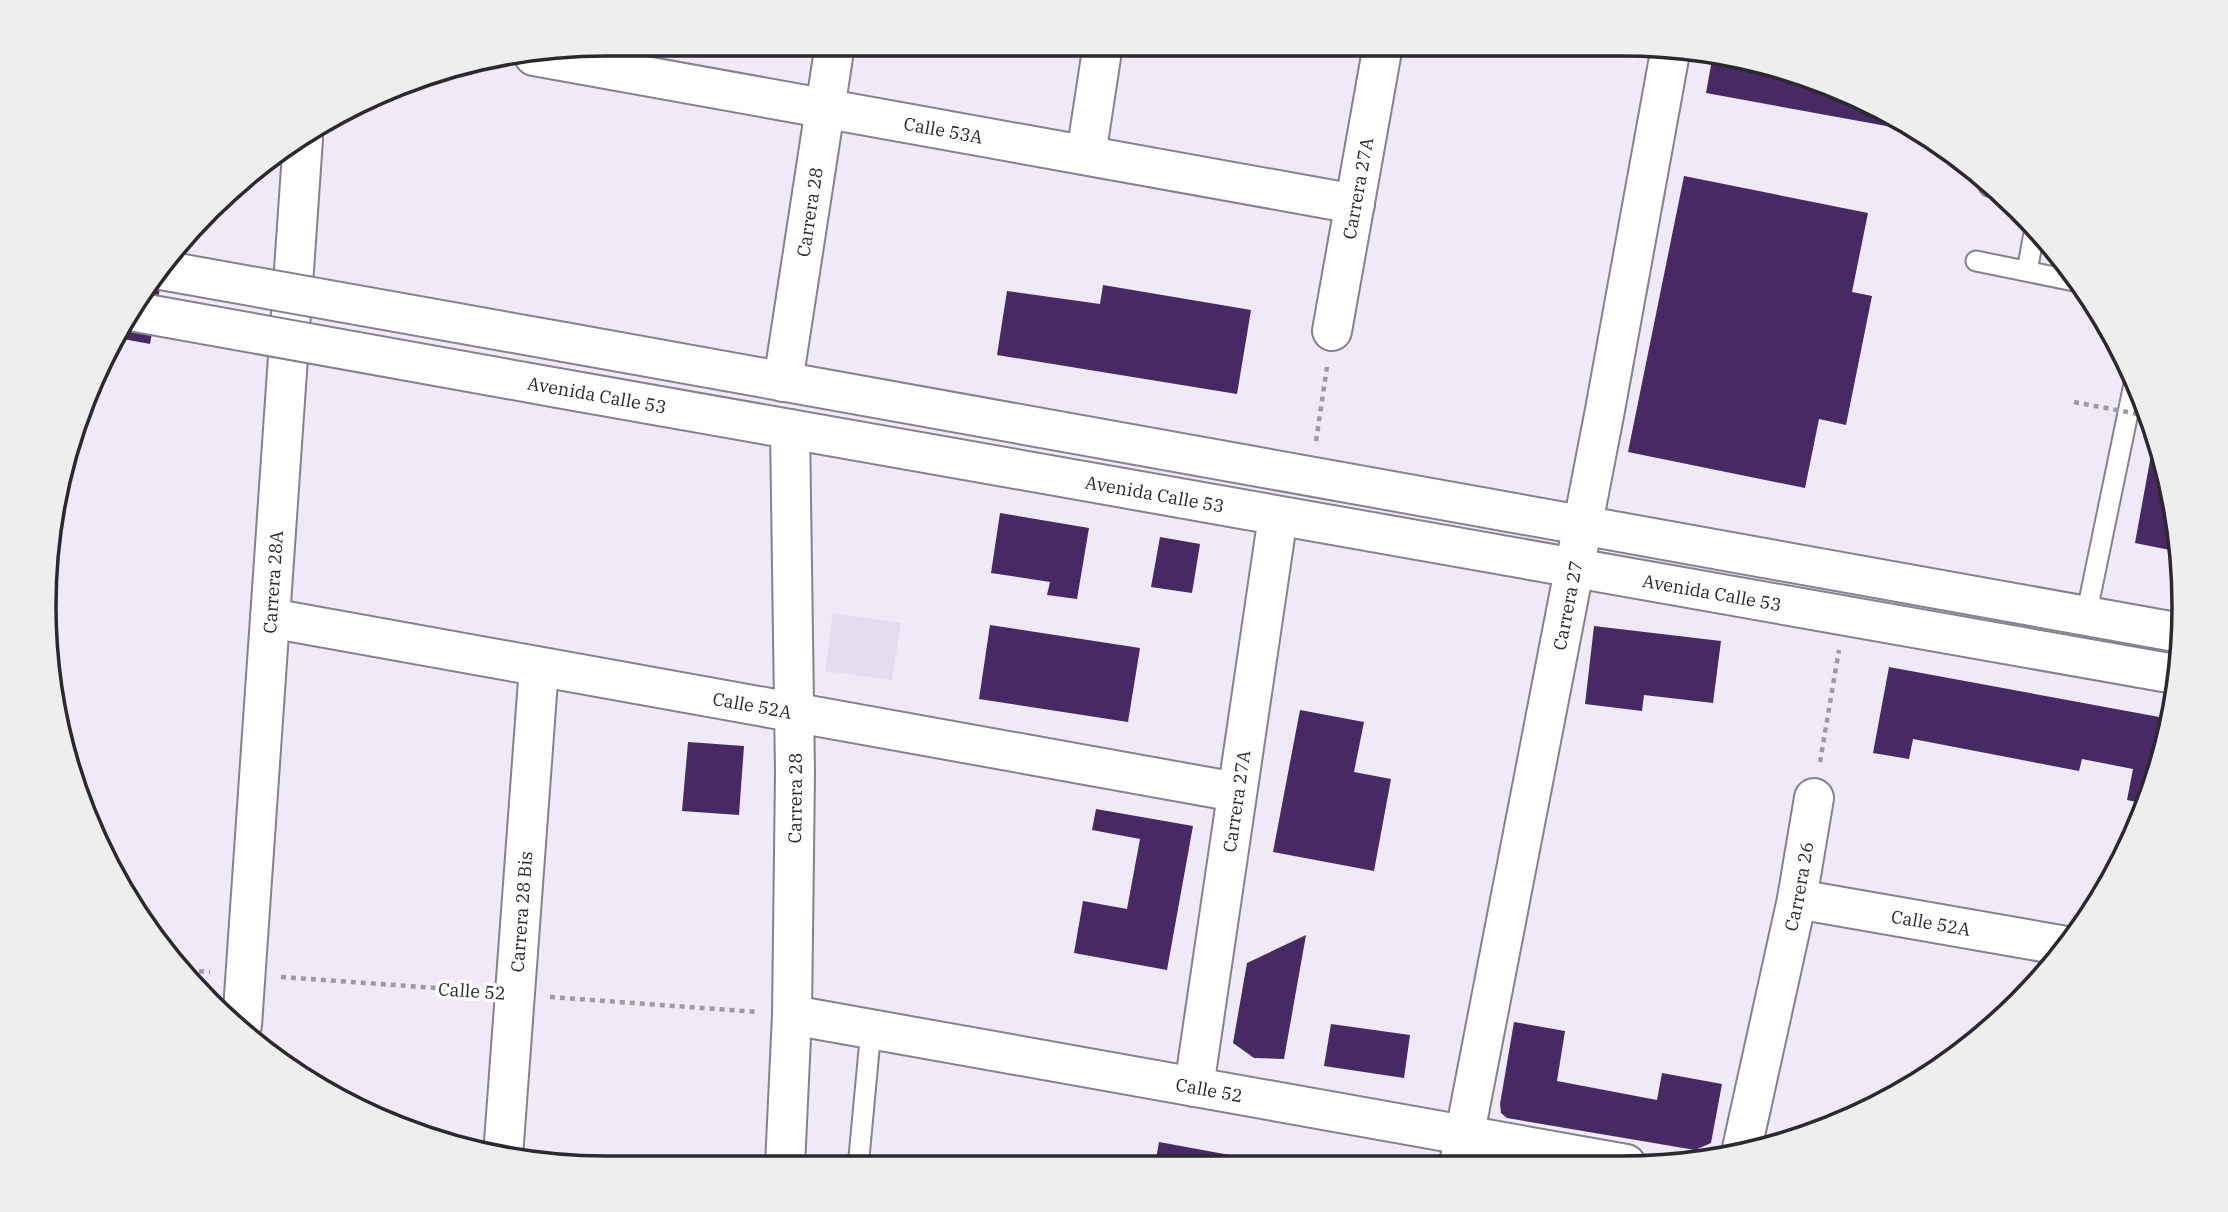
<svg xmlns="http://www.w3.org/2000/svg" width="2228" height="1212" font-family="'IBM Plex Serif',serif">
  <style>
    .built { fill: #e6dcf2 }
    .building { fill: #472a63 }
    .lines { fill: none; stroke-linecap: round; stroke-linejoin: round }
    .service-casing { stroke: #87818e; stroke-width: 23 }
    .minor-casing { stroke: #87818e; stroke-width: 42 }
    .tertiary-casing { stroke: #87818e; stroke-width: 42 }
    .secondary-casing { stroke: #87818e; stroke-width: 42 }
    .path { stroke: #9e9aa5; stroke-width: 4.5; stroke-dasharray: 5 5; stroke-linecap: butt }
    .service { stroke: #fff; stroke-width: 19 }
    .minor { stroke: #fff; stroke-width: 38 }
    .tertiary { stroke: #fff; stroke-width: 38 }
    .secondary { stroke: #fff; stroke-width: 38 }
    .secondary-bridge-casing { stroke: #87818e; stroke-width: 42; stroke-linecap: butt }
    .path-bridge { stroke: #9e9aa5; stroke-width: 4.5; stroke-dasharray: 5 5; stroke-linecap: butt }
    .secondary-bridge { stroke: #fff; stroke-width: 38 }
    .labels { text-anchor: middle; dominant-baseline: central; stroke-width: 7; stroke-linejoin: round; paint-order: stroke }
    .street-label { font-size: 18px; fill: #2b282e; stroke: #fff }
    .rim { fill: none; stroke: #2b282e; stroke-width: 3.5 }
  </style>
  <rect width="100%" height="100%" fill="#efe9f8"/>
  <!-- built -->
  <path class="built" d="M833,613l68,10 -9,57 -67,-9z"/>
  <!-- building -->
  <g class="building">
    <path d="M1713,54l55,9 135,56 11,8v4l-208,-38z"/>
    <path d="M1684,176l184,37 -16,79 20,4 -26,129 -27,-6 -14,69 -177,-36z"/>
    <path d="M164,266l-14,78 -32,-6 20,-44z"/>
    <path d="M1103,285l148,25 -14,84 -240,-39 10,-64 93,13z"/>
    <path d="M2155,433l10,27 15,92 -45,-9z"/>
    <path d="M1000,513l89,15 -12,71 -30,-4 3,-13 -59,-9z"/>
    <path d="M1160,537l40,7 -8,49 -41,-6z"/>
    <path d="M990,625l150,23 -12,74 -149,-23z"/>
    <path d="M1594,626l127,15 -8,62 -69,-8 -2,16 -57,-7z"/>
    <path d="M1889,667l281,52 -15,67 -8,18 -20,-4 6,-31 -51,-10 -3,12 -166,-32 -4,20 -36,-6z"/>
    <path d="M1300,710l64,12 -10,50 37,7 -17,92 -101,-19z"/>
    <path d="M688,742l56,4 -5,69 -57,-4z"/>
    <path d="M1096,809l97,17 -26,144 -93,-17 9,-52 44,8 13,-70 -48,-9z"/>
    <path d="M1306,935l-22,124 -30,-1 -21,-15 14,-80z"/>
    <path d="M1514,1022l51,9 -8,50 100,19 5,-27 60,11 -11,59 -16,7 -188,-32 -6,-5 -1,-9z"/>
    <path d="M1331,1024l79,11 -6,43 -80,-12z"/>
    <path d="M1159,1142l120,22v1h-124z"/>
  </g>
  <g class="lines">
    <!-- service casing -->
    <g class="service-casing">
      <g id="service">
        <path d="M1989,186l8,2"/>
        <path d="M1976,261l103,21"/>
        <path d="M2027,271l8,-43"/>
        <path d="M2086,616l49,-237"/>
        <path d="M859,1157l12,-128"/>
      </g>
    </g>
    <!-- minor casing -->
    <g class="minor-casing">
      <g id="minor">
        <path id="s1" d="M534,56l821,148"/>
        <path d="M1086,155l17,-111"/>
        <path id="s2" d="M1332,331l51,-286"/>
        <path id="s3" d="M270,618l966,174"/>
        <path id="s4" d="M1797,899l269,47"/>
        <path id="s5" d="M242,1025l61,-886"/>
        <path id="s6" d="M1194,1087l84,-571"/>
        <path id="s7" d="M1741,1153l56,-254 17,-101"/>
        <path id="s8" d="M503,1156l36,-489"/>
        <path id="s9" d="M1459,1164l146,-754 66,-363"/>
      </g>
    </g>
    <!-- tertiary casing -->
    <g class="tertiary-casing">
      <g id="tertiary">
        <path id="s10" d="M783,382l52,-338"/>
        <path id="s11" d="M792,1015l834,149"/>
        <path id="s12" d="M785,1166l7,-151 3,-242 -5,-344"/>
      </g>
    </g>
    <!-- secondary casing -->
    <g class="secondary-casing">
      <g id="secondary">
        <path d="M564,342l1617,291"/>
        <path id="s13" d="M558,388l1622,287"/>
      </g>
    </g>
    <!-- path -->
    <g class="path">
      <path d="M2097,312v-2"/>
      <path d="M1316,441l11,-74"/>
      <path d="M1820,762l19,-112"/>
      <path d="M179,970l31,2"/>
      <path d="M281,977l198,14"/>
      <path d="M550,997l208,15"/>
    </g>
    <!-- service -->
    <use href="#service" class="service"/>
    <!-- minor -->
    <use href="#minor" class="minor"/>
    <!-- tertiary -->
    <use href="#tertiary" class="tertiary"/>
    <!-- secondary -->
    <use href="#secondary" class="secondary"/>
    <!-- secondary-bridge casing -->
    <g class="secondary-bridge-casing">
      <g id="secondary-bridge">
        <path d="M161,270l403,72"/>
        <path d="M130,311l428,77"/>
      </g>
    </g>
    <!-- path-bridge -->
    <path class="path-bridge" d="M2074,402l75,14"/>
    <!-- secondary-bridge -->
    <use href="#secondary-bridge" class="secondary-bridge"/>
  </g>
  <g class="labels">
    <!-- street labels -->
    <g class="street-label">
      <text stroke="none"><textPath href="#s1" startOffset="416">Calle 53A</textPath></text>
      <text stroke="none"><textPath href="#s2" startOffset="145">Carrera 27A</textPath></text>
      <text stroke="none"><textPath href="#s10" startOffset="172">Carrera 28</textPath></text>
      <text transform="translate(597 395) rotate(10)">Avenida Calle 53</text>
      <text stroke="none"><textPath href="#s13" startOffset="606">Avenida Calle 53</textPath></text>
      <text stroke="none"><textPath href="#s5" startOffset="444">Carrera 28A</textPath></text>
      <text stroke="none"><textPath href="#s13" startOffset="1172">Avenida Calle 53</textPath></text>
      <text stroke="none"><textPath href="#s9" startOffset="569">Carrera 27</textPath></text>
      <text stroke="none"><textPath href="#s3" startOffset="490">Calle 52A</textPath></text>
      <text stroke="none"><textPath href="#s12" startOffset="368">Carrera 28</textPath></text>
      <text stroke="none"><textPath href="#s6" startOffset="289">Carrera 27A</textPath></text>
      <text stroke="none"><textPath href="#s7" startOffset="273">Carrera 26</textPath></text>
      <text stroke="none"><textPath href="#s8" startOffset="245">Carrera 28 Bis</textPath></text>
      <text stroke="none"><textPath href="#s4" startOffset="136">Calle 52A</textPath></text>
      <text transform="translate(472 991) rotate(4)">Calle 52</text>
      <text stroke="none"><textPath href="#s11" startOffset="424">Calle 52</textPath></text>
    </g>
  </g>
  <!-- crop -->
  <path d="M0 0H2228V1212H0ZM606 56H1622A550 550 0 0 1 2172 606V606A550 550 0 0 1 1622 1156H606A550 550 0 0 1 56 606V606A550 550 0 0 1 606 56Z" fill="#eee" fill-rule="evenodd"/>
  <path class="rim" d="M606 56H1622A550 550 0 0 1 2172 606V606A550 550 0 0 1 1622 1156H606A550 550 0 0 1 56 606V606A550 550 0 0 1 606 56Z"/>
</svg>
